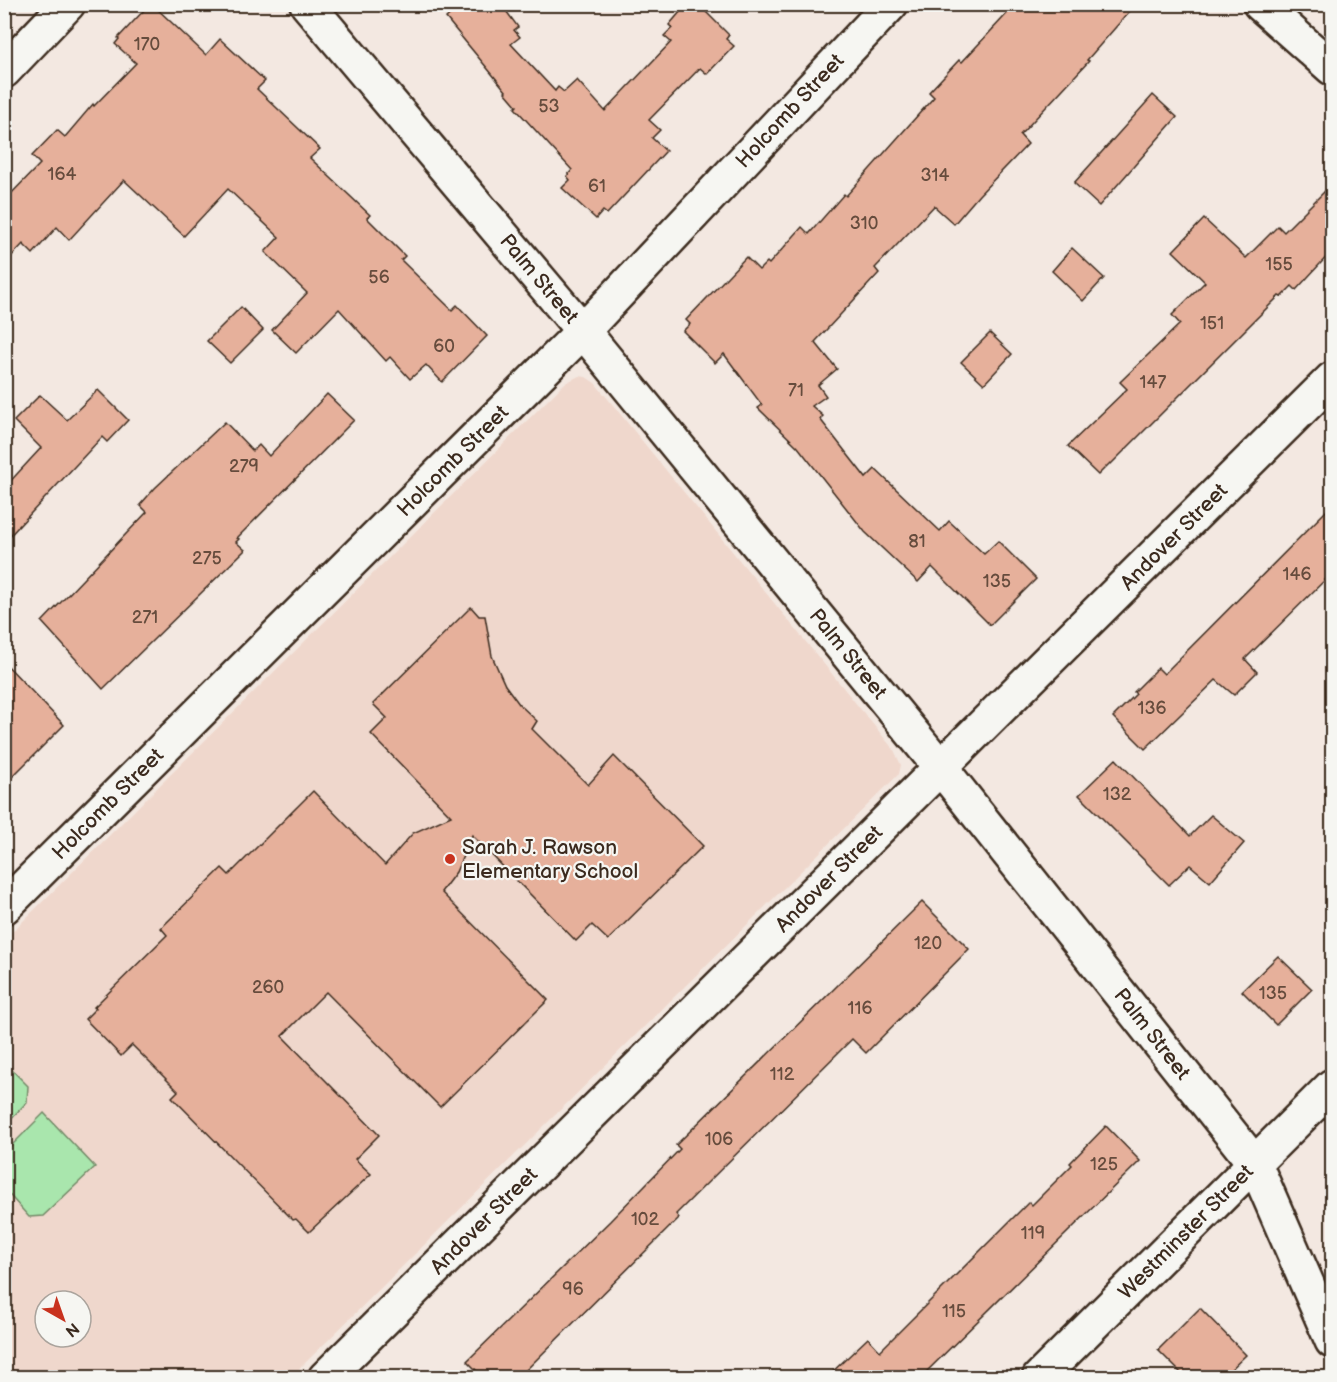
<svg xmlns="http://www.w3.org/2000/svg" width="1337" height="1382" font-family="'Balsamiq Sans',sans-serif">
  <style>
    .built { fill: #efd7cc; fill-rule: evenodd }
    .green { fill: #a9e6ad; stroke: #728866; stroke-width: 1.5 }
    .building { fill: #e6b09b; stroke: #3b2a1e; stroke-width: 1.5 }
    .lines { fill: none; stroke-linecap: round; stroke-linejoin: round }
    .minor-casing { stroke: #3b2a1e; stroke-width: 38 }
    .minor { stroke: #f6f6f2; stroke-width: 33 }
    .poi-dot { fill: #c8321e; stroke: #f6f6f2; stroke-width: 2 }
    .labels { text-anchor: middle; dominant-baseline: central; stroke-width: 4.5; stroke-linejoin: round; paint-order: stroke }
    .number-label { font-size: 18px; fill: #664c3d }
    .street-label { font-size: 21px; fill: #3b2a1e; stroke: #f6f6f2 }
    .poi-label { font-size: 21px; fill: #3b2a1e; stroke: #f6f6f2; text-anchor: start }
  </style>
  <rect width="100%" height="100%" fill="#f3e8e1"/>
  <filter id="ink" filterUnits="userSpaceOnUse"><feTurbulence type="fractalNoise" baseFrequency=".0167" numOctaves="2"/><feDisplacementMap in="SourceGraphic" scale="12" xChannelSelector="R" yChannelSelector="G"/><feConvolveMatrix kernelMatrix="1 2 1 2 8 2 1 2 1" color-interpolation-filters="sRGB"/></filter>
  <g filter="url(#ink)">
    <!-- built -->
    <path class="built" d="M579,376l7,1 9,6 299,367 7,15 -2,9 -608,603 -286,1v-439l560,-556zM45,1301h36v36h-36z"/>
    <!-- green -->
    <g class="green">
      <path d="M5,1063l23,23 -1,16 -22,23z"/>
      <path d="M44,1113l51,54 -52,49 -14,1 -24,-27v-38z"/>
    </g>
    <!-- building -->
    <g class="building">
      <path d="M462,4h39l17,23 -4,3 6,7 -9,7 44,47 3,-4 6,5 13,-12 28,31 66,-69 -7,-6 8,-8 -3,-3 18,-21h11l31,31 -3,4 8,7 -27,28 -7,-6 -51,52 11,10 -8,8 14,13 -59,63 -4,-3 -7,8 -34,-31 8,-8 -3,-4 5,-6 -57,-62 2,-2 -12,-14 1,-1 -60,-73z"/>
      <path d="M1016,4h120l-49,56 2,1 -69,74 8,9 -49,51 -25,29 -20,-18 -59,62 4,5 -64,69 22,27 -19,16 8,11 -14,10 11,10 -3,3 46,59 9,-9 65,62 9,-10 35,33 14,-13 38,38 -46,46 -58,-58 -14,15 -53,-50 -67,-85 -40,-39 4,-3 -38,-51 -9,9 -32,-32 7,-7 -4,-4 60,-63 13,13 8,-8 2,2 33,-37 7,7 35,-40 2,2 88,-99 -5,-5 30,-32 3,2z"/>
      <path d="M153,5l53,50 14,-16 45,42 -8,8 63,60 -10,9 60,57 -3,3 38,38 -4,4 51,50 5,-5 30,31 -45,46 -16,-17 -16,14 -20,-22 -4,4 -47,-52 -43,44 -24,-23 35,-37 -42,-41 14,-15 -51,-48 -44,47 -60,-56 -55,60 -12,-13 -24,27 -10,-10 -19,20v-63l36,-37 -8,-8 25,-26 8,7 28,-33 1,2 42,-43 -21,-19 4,-5 -1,-1 29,-31 2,2z"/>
      <path d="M1153,95l24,22 -78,89 -25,-23z"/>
      <path d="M1332,184v67l-36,39 -4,-4 -11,11 -2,-1 -168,168 -1,-1 -12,12 -30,-29 59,-57 -7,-7 60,-58 -8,-9 33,-33 -32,-31 31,-32 42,39 32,-32 6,6z"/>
      <path d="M1072,248l32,30 -21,23 -31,-30z"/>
      <path d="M241,307l22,23 -33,33 -23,-22z"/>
      <path d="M990,333l22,21 -28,30 -23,-22z"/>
      <path d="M98,390l30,30 -21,22 -5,-5 -98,105v-54l37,-40 -27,-27 26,-26 27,25z"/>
      <path d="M327,394l27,26 -117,118 2,1 -3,3 9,8 -142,139 -61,-67 105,-110 -7,-7 15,-17 70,-66 28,29 6,-6 10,11z"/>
      <path d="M1332,505v68l-87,86 12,13 -23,23 -18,-15 -71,69 -32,-32 23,-23 -2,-2 24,-24 6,6z"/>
      <path d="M471,607l8,9h6l7,40 13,29 14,19 18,17 -5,8 56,56 26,-29 89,90 -95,94 -16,-15 -16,16 -104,-106 -16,37 -15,20 107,108 -108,107 -114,-115 -44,44 97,99 -24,24 16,15 -62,58 -13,-13 -3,1 -121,-123 6,-6 -46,-46 -11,11 -36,-37 11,-11 -2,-1 73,-72 -6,-7 61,-60 7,7 84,-84 72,74 28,-32 38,-17 -80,-82 16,-16 -14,-14z"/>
      <path d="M4,662l60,63 -60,60z"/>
      <path d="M1116,759l74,77 21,-21 33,28 -34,39 -20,-17 -21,20 -90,-90z"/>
      <path d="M922,902l47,47 -103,104 -14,-14 -176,175 3,4 -160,159h-36l-16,-16 143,-140 70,-72 -4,-4z"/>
      <path d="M1278,956l34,33 -36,36 -34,-34z"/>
      <path d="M1106,1126l34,35 -219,216h-94l41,-39 12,13 149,-149 3,3 40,-40 -2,-2z"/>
      <path d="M1200,1308l46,47 -23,22h-38l-27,-27z"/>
    </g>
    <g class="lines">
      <!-- minor casing -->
      <g class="minor-casing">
        <g id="minor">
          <path d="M307,4l276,327 358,437 314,396 77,177"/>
          <path d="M1260,4l72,64"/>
          <path d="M4,71l64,-67"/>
          <path d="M4,907l579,-576 308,-327"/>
          <path d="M325,1378l1007,-999"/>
          <path d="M1039,1378l293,-292"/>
        </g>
      </g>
      <!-- minor -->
      <use href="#minor" class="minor"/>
    </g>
  </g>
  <!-- markers -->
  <circle class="poi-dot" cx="450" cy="859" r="6"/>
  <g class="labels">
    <!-- number labels -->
    <g class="number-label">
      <text x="147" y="44">170</text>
      <text x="549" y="106">53</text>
      <text x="62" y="174">164</text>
      <text x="935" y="175">314</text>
      <text x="597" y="186">61</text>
      <text x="864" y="223">310</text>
      <text x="1279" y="264">155</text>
      <text x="379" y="277">56</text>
      <text x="1212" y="323">151</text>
      <text x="444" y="346">60</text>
      <text x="1153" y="382">147</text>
      <text x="796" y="390">71</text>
      <text x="244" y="466">279</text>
      <text x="917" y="541">81</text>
      <text x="207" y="558">275</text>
      <text x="1297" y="574">146</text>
      <text x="997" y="581">135</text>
      <text x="145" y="617">271</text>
      <text x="1152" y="708">136</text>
      <text x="1117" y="794">132</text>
      <text x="928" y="943">120</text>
      <text x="268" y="987">260</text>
      <text x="1273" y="993">135</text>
      <text x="860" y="1008">116</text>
      <text x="782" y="1074">112</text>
      <text x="719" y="1139">106</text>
      <text x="1104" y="1164">125</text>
      <text x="645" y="1219">102</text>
      <text x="1033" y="1233">119</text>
      <text x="573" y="1289">96</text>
      <text x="954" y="1311">115</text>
    </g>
    <!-- street labels -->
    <g class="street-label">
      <text transform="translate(790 111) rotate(-47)">Holcomb Street</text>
      <text transform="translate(539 279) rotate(50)">Palm Street</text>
      <text transform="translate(453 461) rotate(-45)">Holcomb Street</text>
      <text transform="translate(1174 537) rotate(-45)">Andover Street</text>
      <text transform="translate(848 654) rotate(51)">Palm Street</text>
      <text transform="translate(108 804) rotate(-45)">Holcomb Street</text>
      <text transform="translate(829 879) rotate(-45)">Andover Street</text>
      <text transform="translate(1152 1034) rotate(52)">Palm Street</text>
      <text transform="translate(484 1221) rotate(-45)">Andover Street</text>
      <text transform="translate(1186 1232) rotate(-45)">Westminster Street</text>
    </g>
    <!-- poi labels -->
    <g class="poi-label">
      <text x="462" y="847">Sarah J. Rawson<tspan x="462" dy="24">Elementary School</tspan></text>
    </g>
  </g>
  <!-- margin -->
  <rect width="1337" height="1382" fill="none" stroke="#f6f6f2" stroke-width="24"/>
  <rect x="12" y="12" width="1313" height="1358" fill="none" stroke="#3b2a1e" stroke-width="2" filter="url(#ink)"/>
  <!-- north arrow -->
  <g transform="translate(63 1319) rotate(140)"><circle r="28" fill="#f6f6f2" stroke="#aba49d" stroke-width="1.5"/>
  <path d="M0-4.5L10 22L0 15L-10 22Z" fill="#c8321e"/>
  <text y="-9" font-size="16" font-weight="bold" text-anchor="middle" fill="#3b2a1e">N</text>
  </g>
</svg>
